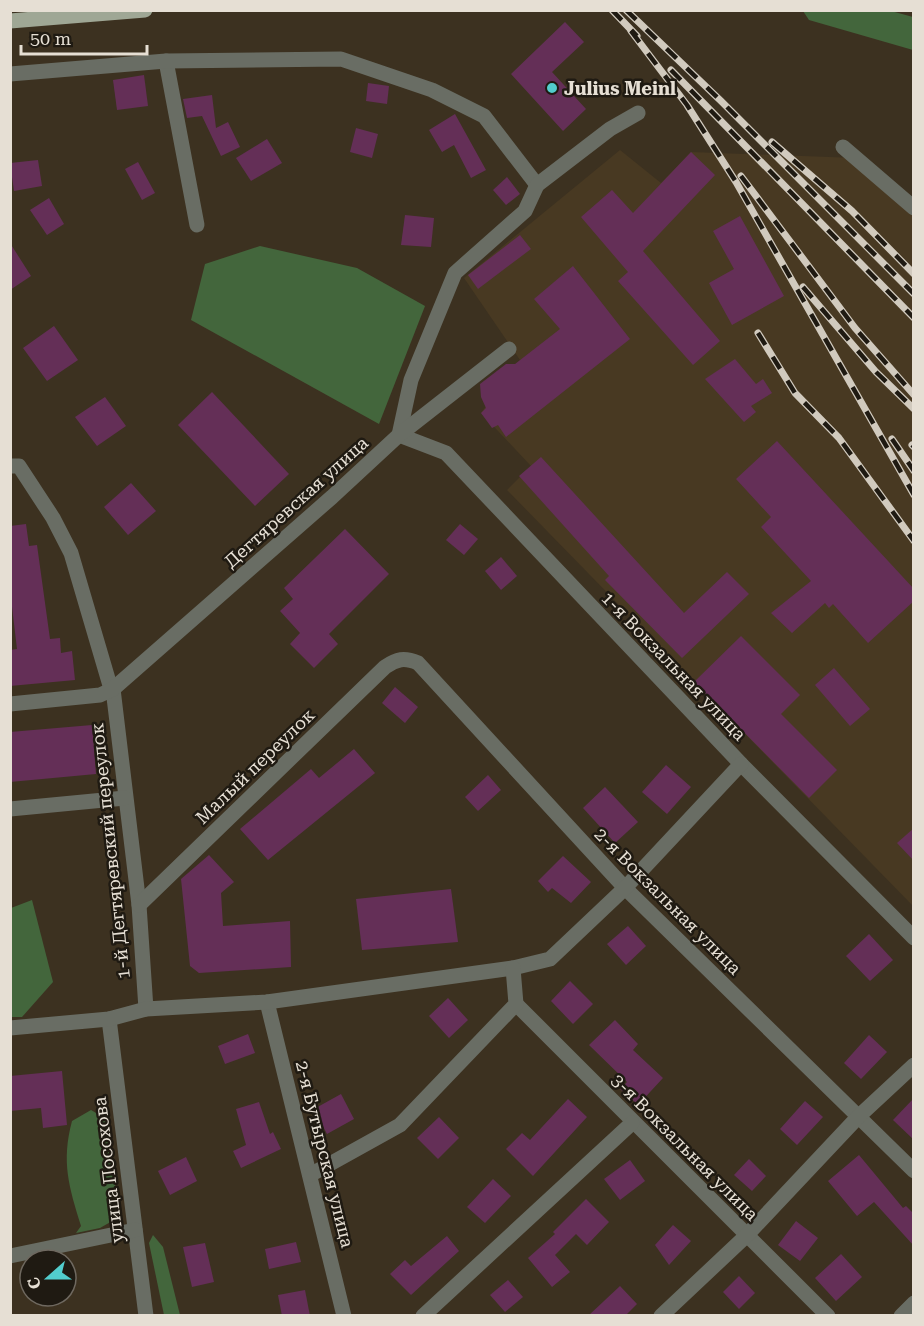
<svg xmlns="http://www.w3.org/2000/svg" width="924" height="1326" font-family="'Roboto Serif',serif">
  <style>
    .built { fill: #483922 }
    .green { fill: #43663c }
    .building { fill: #642f57 }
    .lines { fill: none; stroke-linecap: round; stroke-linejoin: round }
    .minor { stroke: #696d64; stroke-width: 15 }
    .major { stroke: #9fa795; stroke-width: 15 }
    .rail-casing { stroke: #d1cabe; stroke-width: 7 }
    .rail { stroke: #1f1a12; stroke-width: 4.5; stroke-dasharray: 14; stroke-linecap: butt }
    .poi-dot { fill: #52cdcd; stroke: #1f1a12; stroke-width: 2 }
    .labels { text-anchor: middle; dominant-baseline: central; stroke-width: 5; stroke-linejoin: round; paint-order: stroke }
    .poi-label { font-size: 18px; font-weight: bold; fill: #e6dfd4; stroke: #1f1a12; text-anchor: start }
    .street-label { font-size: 18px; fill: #e6dfd4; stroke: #1f1a12 }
  </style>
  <rect width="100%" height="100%" fill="#3c3120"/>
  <!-- built -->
  <path class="built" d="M620,150l41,33 30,-31 165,6 57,55v693l-406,-416 24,-24 -50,-53 39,-53 -56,-82z"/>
  <!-- green -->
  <g class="green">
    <path d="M803,11h88l22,6v33l-104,-30z"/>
    <path d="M260,246l97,22 68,38 -46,118 -188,-104 14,-56z"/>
    <path d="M32,900l21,82 -31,35h-11v-109z"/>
    <path d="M91,1110l17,10 9,82 -3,18 -14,8 -24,5 5,-7c-12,-39 -20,-64 -9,-105z"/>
    <path d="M153,1235l10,12 17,68h-16l-15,-72z"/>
  </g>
  <!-- building -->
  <g class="building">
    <path d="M565,22l19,20 -32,30 34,37 -23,22 -52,-57z"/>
    <path d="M144,75l4,31 -31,4 -4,-30z"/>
    <path d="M368,83l21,3 -2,18 -21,-3z"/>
    <path d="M212,95l4,33 12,-6 12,25 -19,9 -19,-40 -15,2 -4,-19z"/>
    <path d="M455,114l31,56 -15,8 -17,-33 -12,7 -13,-22z"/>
    <path d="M356,128l22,6 -6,24 -22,-6z"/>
    <path d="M267,139l15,24 -31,18 -15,-23z"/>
    <path d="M691,152l24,23 -72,76 77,90 -27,24 -75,-84 10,-9 -47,-55 31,-27 21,23z"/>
    <path d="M38,160l4,26 -28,5 -4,-28z"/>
    <path d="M138,162l17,31 -13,7 -17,-31z"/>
    <path d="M507,177l13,17 -14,11 -13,-15z"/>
    <path d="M49,198l15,26 -17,11 -17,-25z"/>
    <path d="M405,215l29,3 -3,29 -30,-2z"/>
    <path d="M740,216l44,80 -52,29 -23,-42 25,-14 -21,-38z"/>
    <path d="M520,235l11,14 -53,40 -10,-14z"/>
    <path d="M10,243l21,33 -21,14z"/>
    <path d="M573,266l57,73 -124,98 -8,-12 -6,3 -11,-15 5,-5 -5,-11 -1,-13 26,-20h9l45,-35 -26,-30z"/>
    <path d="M54,326l24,34 -31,21 -24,-33z"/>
    <path d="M735,359l21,25 7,-5 9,14 -21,13 5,6 -12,10 -39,-43z"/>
    <path d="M212,392l77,82 -34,32 -77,-81z"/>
    <path d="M105,397l21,29 -29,20 -22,-29z"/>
    <path d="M777,441l137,148v12l-46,42 -35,-39 -4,4 -4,-5 -33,30 -21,-20 40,-32 -50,-54 10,-10 -35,-38z"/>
    <path d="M541,457l143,156 43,-41 22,22 -67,64 -77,-78 4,-4 -90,-100z"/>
    <path d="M131,483l25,28 -28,24 -24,-28z"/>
    <path d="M26,524l3,22 8,-1 13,94 10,-1 1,15 11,-2 3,29 -65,6v-36l7,-1 -7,-59v-64z"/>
    <path d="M460,524l18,15 -14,16 -18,-15z"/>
    <path d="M345,529l44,45 -60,60 9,10 -24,24 -24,-24 10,-11 -20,-22 13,-12 -9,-11z"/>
    <path d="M501,557l16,19 -16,14 -16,-19z"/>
    <path d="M741,636l59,59 -19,19 56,56 -28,28 -115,-116z"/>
    <path d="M834,668l36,41 -20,17 -35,-41z"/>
    <path d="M395,687l23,20 -13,16 -23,-20z"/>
    <path d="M92,725l4,49 -86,8v-50z"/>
    <path d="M354,749l21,24 -107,87 -28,-31 71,-60 8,9z"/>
    <path d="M666,765l25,22 -24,27 -25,-22z"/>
    <path d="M488,775l13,15 -23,21 -13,-14z"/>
    <path d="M605,787l33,35 -23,21 -32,-35z"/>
    <path d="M914,828v33l-17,-18z"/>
    <path d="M209,855l25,27 -13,11 2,33 67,-5 1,46 -92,6 -9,-7 -9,-87z"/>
    <path d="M563,856l28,26 -20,21 -19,-15 -4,4 -10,-11z"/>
    <path d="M451,889l7,53 -96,8 -6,-51z"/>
    <path d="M628,926l18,20 -20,19 -19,-21z"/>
    <path d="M869,934l24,26 -23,21 -24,-25z"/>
    <path d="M570,981l23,23 -20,20 -22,-23z"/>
    <path d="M448,998l20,22 -19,18 -20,-22z"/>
    <path d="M615,1020l23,24 -5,6 30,28 -25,27 -18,-16 7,-7 -38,-37z"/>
    <path d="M248,1034l7,19 -30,11 -7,-18z"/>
    <path d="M869,1035l18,17 -26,27 -17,-16z"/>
    <path d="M62,1071l5,54 -24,3 -2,-20 -31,3v-35z"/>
    <path d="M341,1094l13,25 -27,15 -13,-25z"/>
    <path d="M914,1098v42l-21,-20z"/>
    <path d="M568,1099l19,18 -54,59 -27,-27 16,-16 8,7z"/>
    <path d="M805,1101l18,16 -26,28 -17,-16z"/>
    <path d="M259,1102l11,32 3,-2 8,17 -40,19 -8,-17 13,-6 -10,-36z"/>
    <path d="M439,1117l20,21 -21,21 -21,-21z"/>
    <path d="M859,1155l44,53 3,-2 8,8v32l-40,-44 -17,14 -29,-35z"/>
    <path d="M186,1157l11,24 -27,14 -12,-24z"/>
    <path d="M749,1159l17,17 -14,15 -18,-16z"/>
    <path d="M630,1160l15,21 -25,19 -16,-21z"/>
    <path d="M493,1179l18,17 -26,27 -18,-16z"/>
    <path d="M586,1199l23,23 -22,23 -11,-11 -21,21 15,17 -18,15 -24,-29 27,-24 -2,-2z"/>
    <path d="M796,1221l22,17 -18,23 -22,-16z"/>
    <path d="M673,1225l18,16 -22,24 -14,-20z"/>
    <path d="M447,1236l12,15 -48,44 -21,-21 15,-14 6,6z"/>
    <path d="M296,1242l5,20 -32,7 -4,-20z"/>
    <path d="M205,1243l9,39 -22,5 -9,-40z"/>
    <path d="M841,1254l21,23 -26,24 -21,-23z"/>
    <path d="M739,1276l16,17 -16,16 -16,-17z"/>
    <path d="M508,1280l15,17 -18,15 -15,-17z"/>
    <path d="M620,1286l17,18 -12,12h-37z"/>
    <path d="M305,1290l5,26h-28l-4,-21z"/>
  </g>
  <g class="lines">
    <!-- minor -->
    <g class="minor">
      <path d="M166,61l31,164"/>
      <path d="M10,74l156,-13 175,-2 91,31 52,26 53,69"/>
      <path d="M638,113l-28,16 -73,56 -12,26 -70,62 -44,107 -12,55 47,18 295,311 173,174"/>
      <path d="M843,147l71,61"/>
      <path d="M10,466h9l34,52 18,35 40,136"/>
      <path d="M113,689l26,216 7,104"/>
      <path d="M10,704l90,-9 13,-6 219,-192 67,-62 110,-86"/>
      <path d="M10,809l115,-11"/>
      <path d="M139,905l246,-238c12,-8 19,-10 33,-4l207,225 289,283"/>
      <path d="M267,1002l77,314"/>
      <path d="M516,1004l312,312"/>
      <path d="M109,1019l37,297"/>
      <path d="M10,1028l99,-9 37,-10 121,-7 246,-34 37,-9 75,-71 116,-124"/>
      <path d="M310,1175l90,-50 116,-121 -3,-36"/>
      <path d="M10,1256l125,-26"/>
      <path d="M423,1316l209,-193"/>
      <path d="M661,1316l85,-80 112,-119 56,-52"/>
      <path d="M901,1316l13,-13"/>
    </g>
    <!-- major -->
    <path class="major" d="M10,21l135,-11"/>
    <!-- rail casing -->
    <g class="rail-casing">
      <g id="rail">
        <path d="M612,10l25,26"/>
        <path d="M626,10l95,91 193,193"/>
        <path d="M631,31l56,74 49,77 178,313"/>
        <path d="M671,70l243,248"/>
        <path d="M772,142l80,69 62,63"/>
        <path d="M741,176l114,152 59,67"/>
        <path d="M803,287l73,85 38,37"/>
        <path d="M758,333l37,60 44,45 75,103"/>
        <path d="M892,439l22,32"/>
        <path d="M912,445l2,2"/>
      </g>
    </g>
    <!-- rail -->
    <use href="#rail" class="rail"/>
  </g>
  <!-- markers -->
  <circle class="poi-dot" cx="552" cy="88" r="6"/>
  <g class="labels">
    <!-- poi labels -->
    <g class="poi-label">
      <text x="564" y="88">Julius Meinl</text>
    </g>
    <!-- street labels -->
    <g class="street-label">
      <text transform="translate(296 502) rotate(-42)">Дегтяревская улица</text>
      <text transform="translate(674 666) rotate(46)">1-я Вокзальная улица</text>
      <text transform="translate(255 766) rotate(-44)">Малый переулок</text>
      <text transform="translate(110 851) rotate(-96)">1-й Дегтяревский переулок</text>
      <text transform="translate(668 901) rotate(45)">2-я Вокзальная улица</text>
      <text transform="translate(685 1147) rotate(45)">3-я Вокзальная улица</text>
      <text transform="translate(325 1154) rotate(76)">2-я Бутырская улица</text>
      <text transform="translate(108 1170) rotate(-97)">улица Посохова</text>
    </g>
  </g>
  <!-- border -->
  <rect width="924" height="1326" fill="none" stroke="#e6dfd4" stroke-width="24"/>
  <!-- north arrow -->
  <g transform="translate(48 1278) rotate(249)"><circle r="28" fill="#1f1a12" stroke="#6f6960" stroke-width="1.5"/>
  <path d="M0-4.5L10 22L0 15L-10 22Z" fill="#52cdcd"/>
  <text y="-9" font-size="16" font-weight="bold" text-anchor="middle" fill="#e6dfd4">С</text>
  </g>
  <!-- scale -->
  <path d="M21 45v9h126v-9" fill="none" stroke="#e6dfd4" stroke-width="3"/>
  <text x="30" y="45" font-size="18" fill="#e6dfd4" stroke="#1f1a12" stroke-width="4.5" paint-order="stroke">50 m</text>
</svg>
